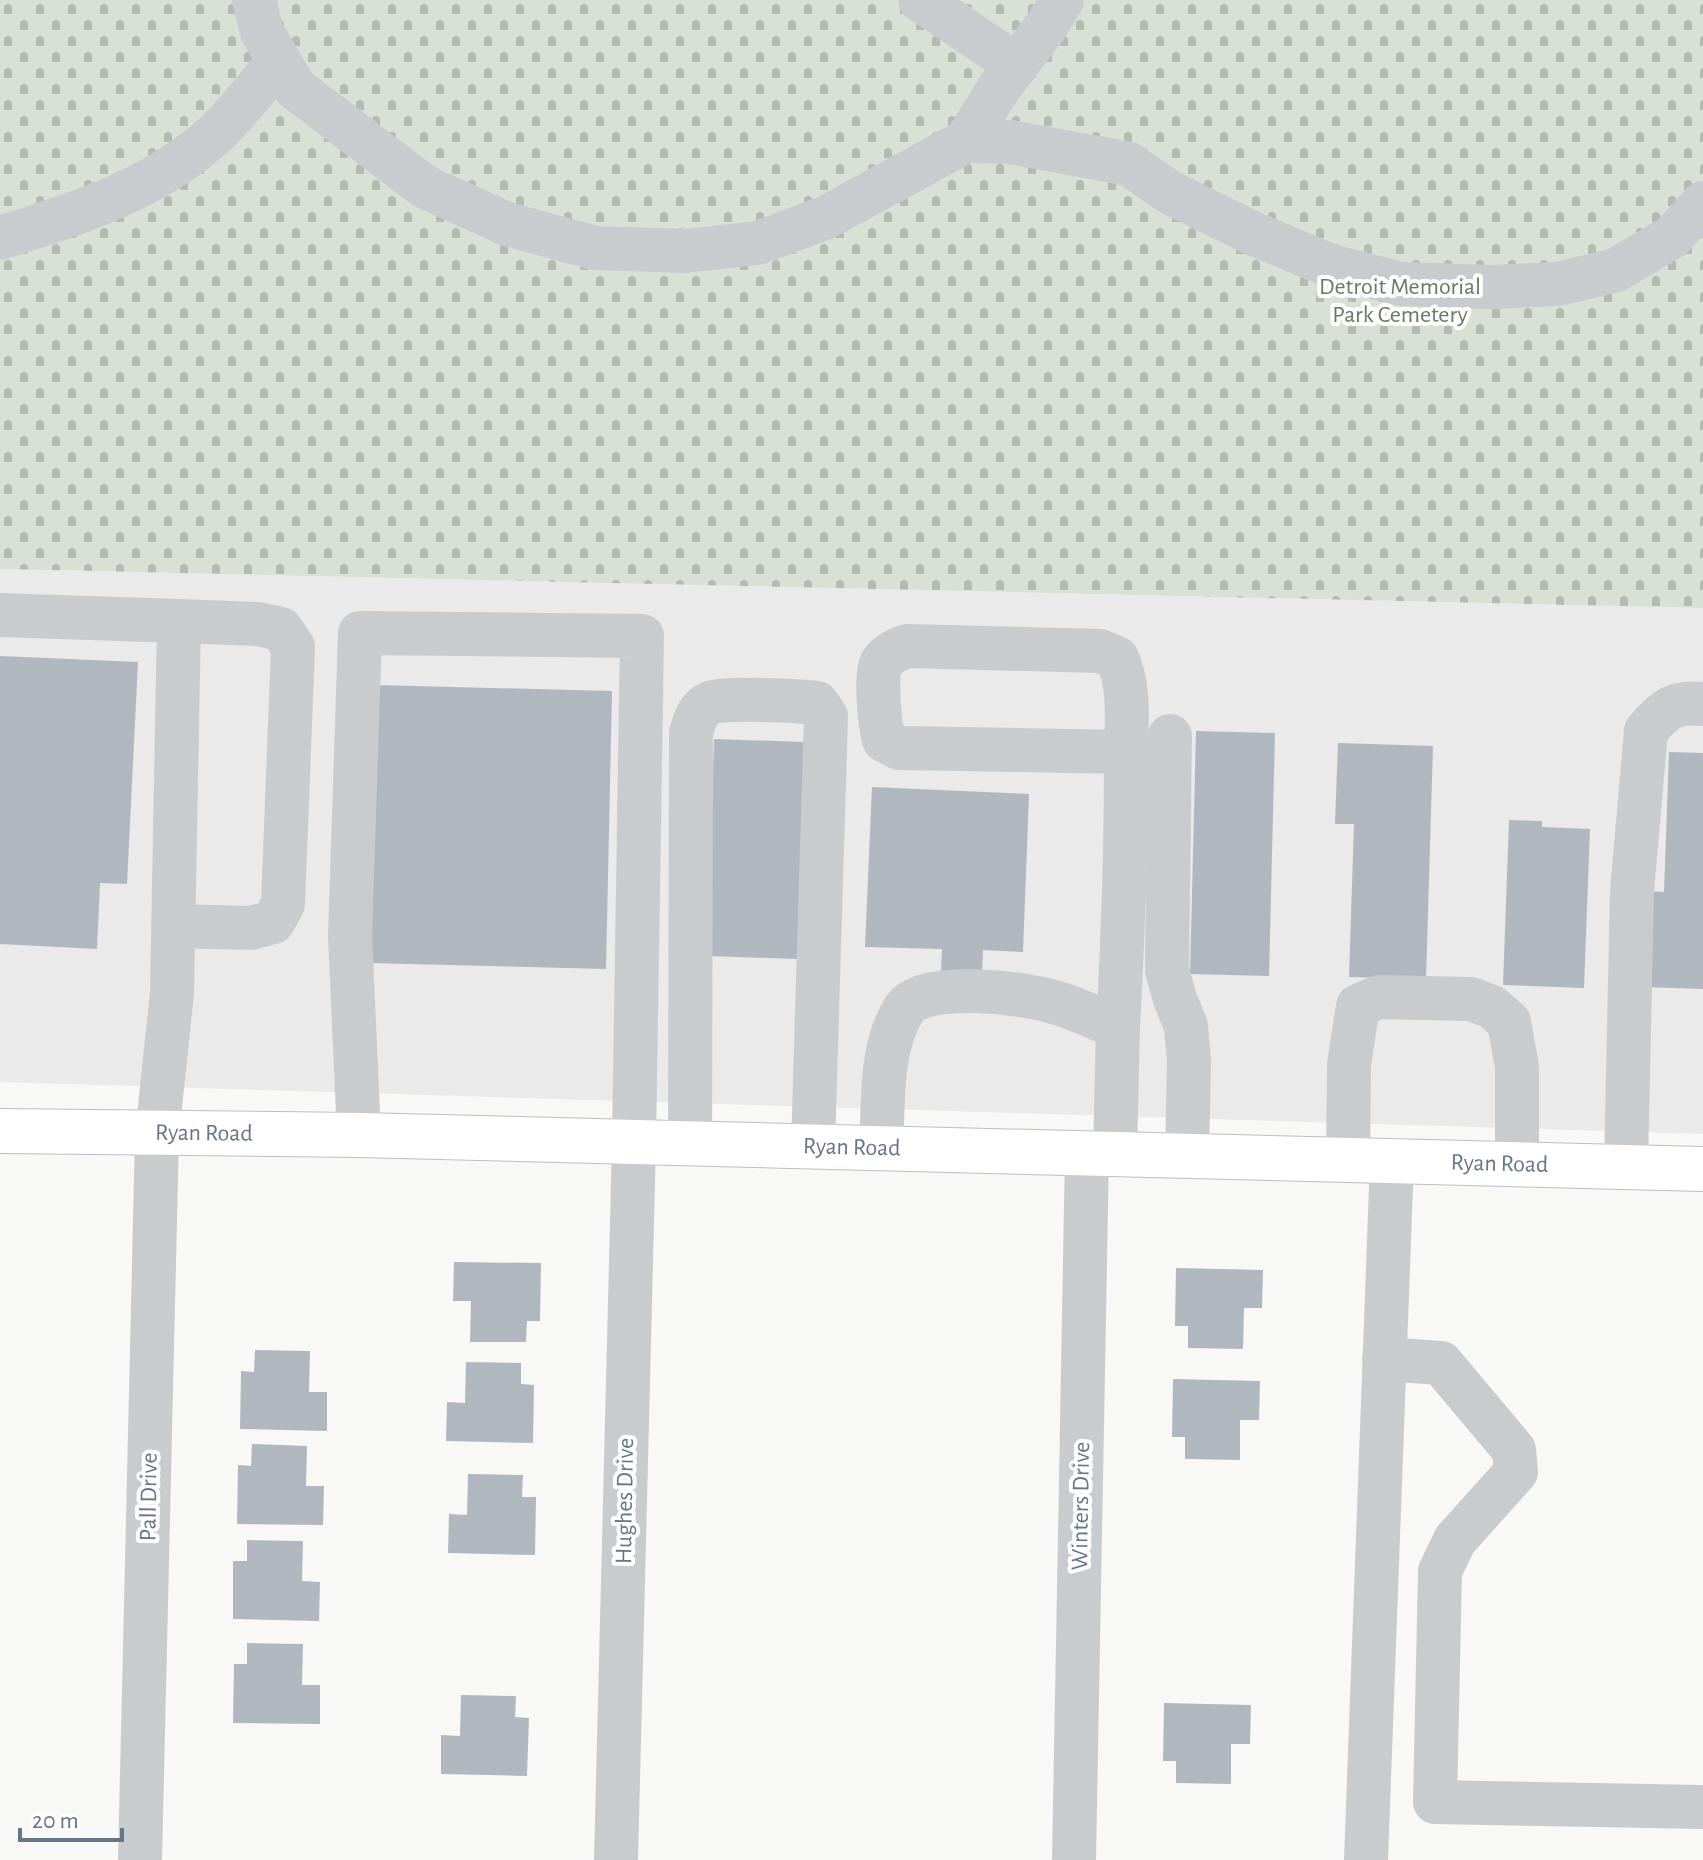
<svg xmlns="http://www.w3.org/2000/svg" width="1703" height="1860" font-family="'Alegreya Sans',sans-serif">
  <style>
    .built { fill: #e9eae9 }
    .cemetery { fill: url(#cemetery-stones) }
    .building { fill: #b0b7be }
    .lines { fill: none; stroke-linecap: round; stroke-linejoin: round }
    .major-casing { stroke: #bbbfc3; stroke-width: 46 }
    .minor { stroke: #c8cccf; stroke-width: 44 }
    .major { stroke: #fff; stroke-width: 44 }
    .labels { text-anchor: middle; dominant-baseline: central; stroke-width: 8; stroke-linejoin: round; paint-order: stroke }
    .park-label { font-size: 24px; fill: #647a61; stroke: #fff }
    .street-label { font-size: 24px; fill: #657689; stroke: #fff }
  </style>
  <defs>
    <pattern id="cemetery-stones" width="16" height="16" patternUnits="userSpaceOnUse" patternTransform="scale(2)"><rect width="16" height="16" fill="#d9e1d6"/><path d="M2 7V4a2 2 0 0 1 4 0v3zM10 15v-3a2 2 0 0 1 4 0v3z" fill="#b4bbb3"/></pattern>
  </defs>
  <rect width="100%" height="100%" fill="#f8f9f6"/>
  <!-- built -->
  <path class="built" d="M0,569l1703,39v526l-1703,-52z"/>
  <!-- cemetery -->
  <path class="cemetery" d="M0,0h1703v608l-1703,-39z"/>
  <!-- building -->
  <g class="building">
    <path d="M0,656l138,6 -11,222 -27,-1 -3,66 -97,-5z"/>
    <path d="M376,685l236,6 -6,278 -236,-6z"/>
    <path d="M1196,731l79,2 -6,243 -79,-2z"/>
    <path d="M714,739l90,3 -7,217 -89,-3z"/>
    <path d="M1338,743l95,3 -7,233 -77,-2 5,-153h-19z"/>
    <path d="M1669,752l34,1v236l-60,-2 4,-96 17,1z"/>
    <path d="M872,787l157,7 -6,158 -40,-2 -1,24 -41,-2 1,-23 -77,-2z"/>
    <path d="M1509,820l33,1v6l48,2 -6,159 -81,-3z"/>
    <path d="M454,1262l87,1 -1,58h-13l-1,21h-56l1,-41h-18z"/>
    <path d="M1176,1268l87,2 -1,38h-18l-1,41 -55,-1v-22h-13z"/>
    <path d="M255,1350l55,1 -1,41h18v39l-87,-2 1,-58 13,1z"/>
    <path d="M466,1362l55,1v21l13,1 -1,58 -87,-2 1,-39 18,1z"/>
    <path d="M1173,1379l87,2 -1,39h-19v40l-55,-1v-22h-13z"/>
    <path d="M252,1444l55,2 -1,40h18l-1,39 -86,-1 1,-59 13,1z"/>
    <path d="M468,1474l55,1 -1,22h14l-1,58 -87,-2 1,-39 18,1z"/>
    <path d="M247,1540l56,1 -1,40 18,1 -1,39 -86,-2v-58h14z"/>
    <path d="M247,1643l56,1 -1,41h18v39l-87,-1 1,-59h13z"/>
    <path d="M461,1695l55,1 -1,21 14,1 -2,58 -86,-2v-39l19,1z"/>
    <path d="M1164,1703l87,2 -1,39h-19v40l-55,-1v-22h-13z"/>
  </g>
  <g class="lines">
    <!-- major casing -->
    <g class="major-casing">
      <g id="major">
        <path id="s1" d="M0,1131l359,4 1344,34"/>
      </g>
    </g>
    <!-- minor -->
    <g class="minor">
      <path d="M254,0l8,32 33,56 130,99 82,37 88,24 90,3 73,-8 69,-26 139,-76 35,-56 46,-60 15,-25"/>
      <path d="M920,0l97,65"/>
      <path d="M966,141l44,1 119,22 40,28 83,41 79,33 70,18 91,3 66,-3 58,-14 56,-33 31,-34"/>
      <path d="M0,238c76,-24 154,-48 214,-103 24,-22 44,-50 65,-74"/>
      <path d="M0,615l179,6 -7,372 -15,142 -17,725"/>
      <path d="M1170,736l-3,234 8,29 11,27 3,35 -2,94"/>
      <path d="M174,926l77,2 22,-6 10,-18 10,-257 -12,-18 -23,-5 -79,-3"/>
      <path d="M1118,1027c5,-89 8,-177 8,-266 0,-34 5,-73 -9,-103l-17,-7 -193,-5c-10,4 -21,8 -26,18 -6,13 -1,62 3,76l15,8 227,4"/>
      <path d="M359,1135l-9,-199 10,-303 282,3 -8,506 -18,718"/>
      <path d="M690,1143l1,-410c4,-12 6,-24 19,-30 12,-6 90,-2 107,0l9,13 -13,430"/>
      <path d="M881,1147c3,-44 -2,-100 24,-139 20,-28 120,-15 149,-6 22,6 43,17 64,25l-3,126"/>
      <path d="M1348,1159l1,-95 9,-58 21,-9 92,2 21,8 17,15 8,45v97"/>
      <path d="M1626,1167l6,-276 14,-160c18,-22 28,-30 57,-27"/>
      <path d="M1384,1359l57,4 73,87 2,22 -61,68 -15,31 -5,231 268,5"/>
      <path d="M1074,1860l13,-708"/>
      <path d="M1366,1860l26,-700"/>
    </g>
    <!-- major -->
    <use href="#major" class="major"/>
  </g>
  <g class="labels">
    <!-- park labels -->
    <g class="park-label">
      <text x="1400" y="287">Detroit Memorial<tspan x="1400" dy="28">Park Cemetery</tspan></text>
    </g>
    <!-- street labels -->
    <g class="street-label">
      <text stroke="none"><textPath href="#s1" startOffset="204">Ryan Road</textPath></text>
      <text stroke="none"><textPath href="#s1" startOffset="852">Ryan Road</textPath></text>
      <text stroke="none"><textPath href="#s1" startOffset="1500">Ryan Road</textPath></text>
      <text transform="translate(149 1497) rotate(-89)">Pall Drive</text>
      <text transform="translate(625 1501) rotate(-89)">Hughes Drive</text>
      <text transform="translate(1081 1506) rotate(-89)">Winters Drive</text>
    </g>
  </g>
  <!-- scale -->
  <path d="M20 1828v12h102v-12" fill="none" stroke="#657689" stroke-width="4"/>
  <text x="32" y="1828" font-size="24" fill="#657689" stroke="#ffffff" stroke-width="6" paint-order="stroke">20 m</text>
</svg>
